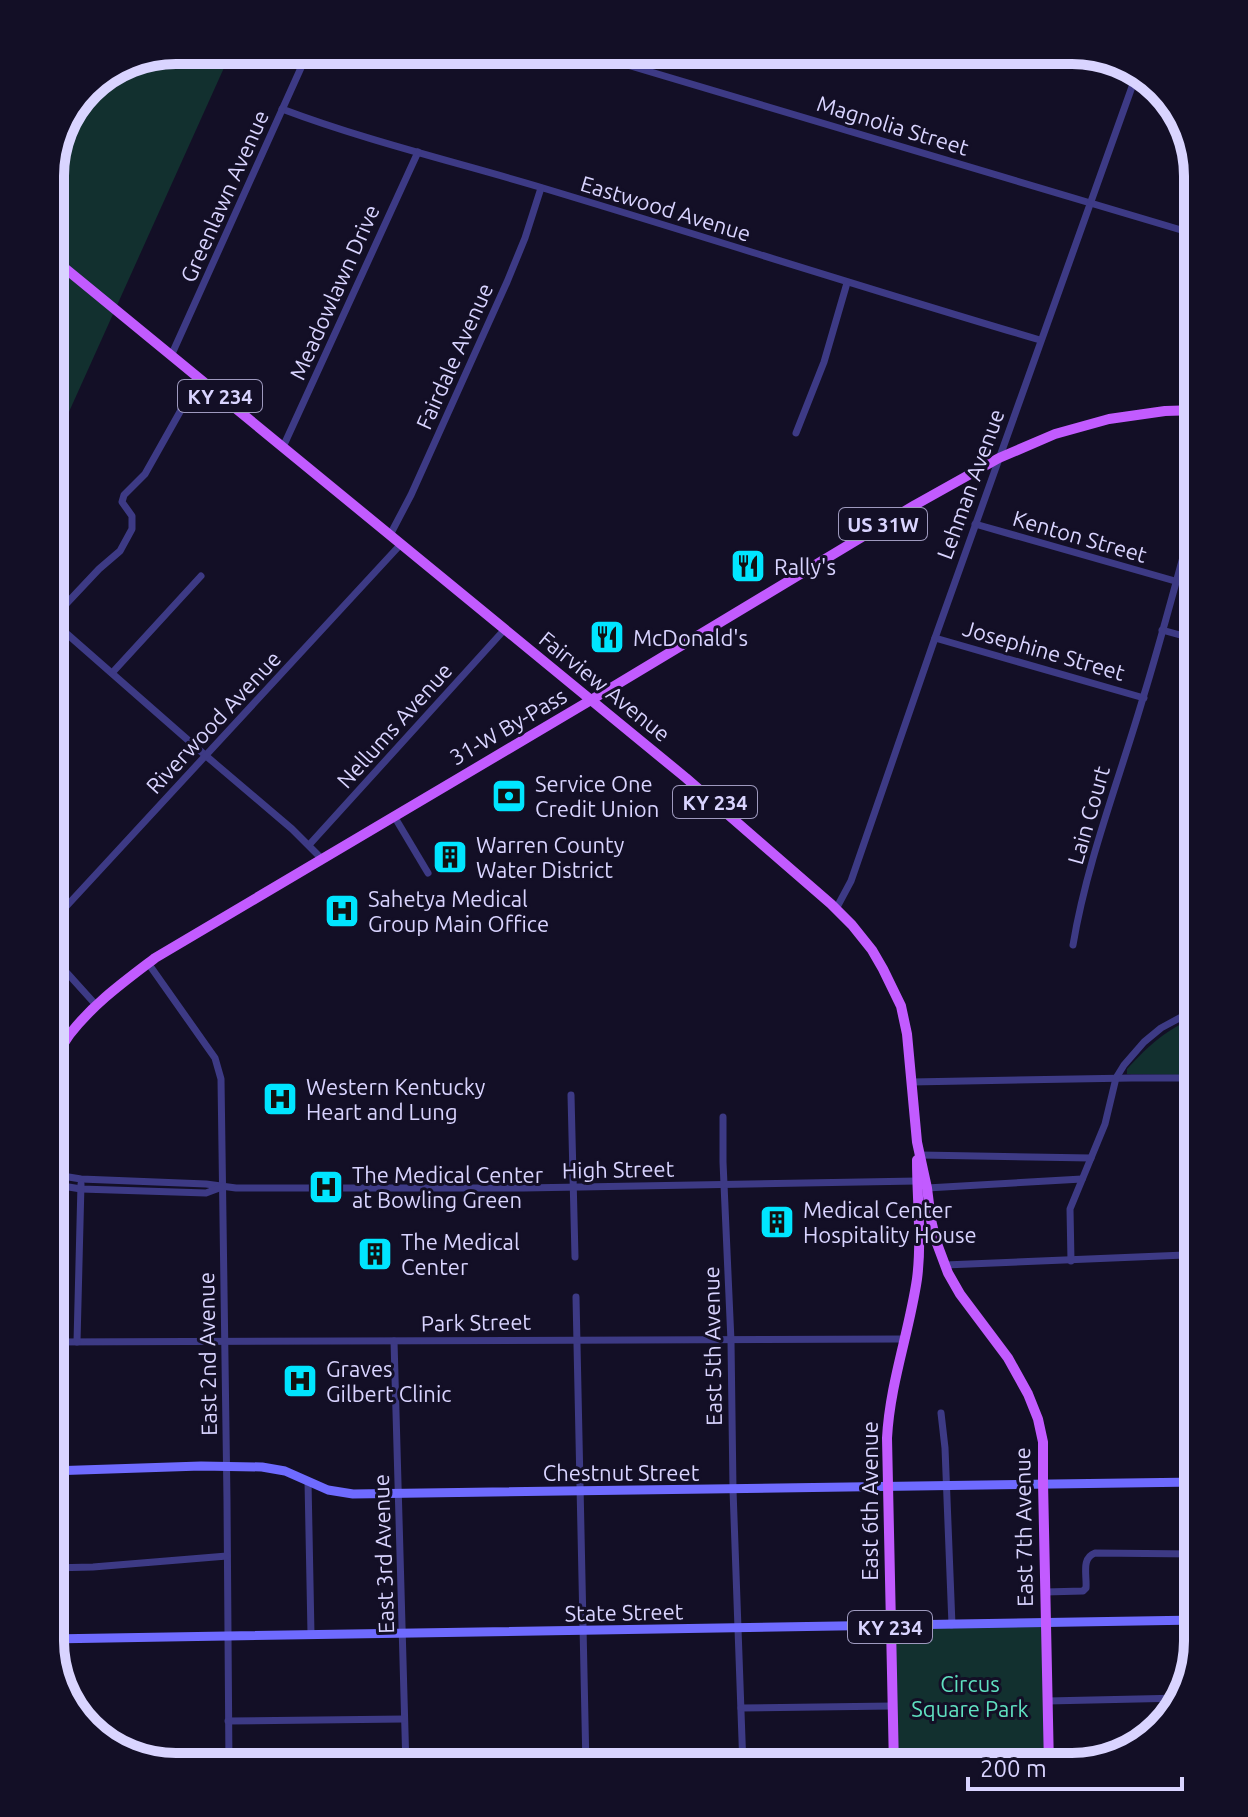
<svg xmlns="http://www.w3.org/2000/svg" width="1248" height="1817" font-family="Ubuntu,sans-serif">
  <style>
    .green { fill: #12302f }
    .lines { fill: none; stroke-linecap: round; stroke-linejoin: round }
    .street { stroke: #3d3a85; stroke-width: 7 }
    .secondary { stroke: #6f6bff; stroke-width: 9 }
    .primary { stroke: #c25bff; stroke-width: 10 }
    .labels { text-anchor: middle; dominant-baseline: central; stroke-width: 6; stroke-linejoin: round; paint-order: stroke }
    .shield { fill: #130f26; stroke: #9e99be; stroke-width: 2 }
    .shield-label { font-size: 20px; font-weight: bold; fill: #d9d4ff }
    .street-label { font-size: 22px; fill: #d9d4ff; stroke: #130f26 }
    .poi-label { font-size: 22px; fill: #d9d4ff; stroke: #130f26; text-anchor: start }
    .park-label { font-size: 22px; fill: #5fe0c0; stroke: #130f26 }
    .rim { fill: none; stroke: #d9d4ff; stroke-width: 10 }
  </style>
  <rect width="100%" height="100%" fill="#130f26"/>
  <!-- green -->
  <g class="green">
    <path d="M176,50h56l-182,404v-287l43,-85z"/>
    <path d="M1198,1015v60l-71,-1v-5c25,-27 37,-37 71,-54z"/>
    <path d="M1045,1624l4,143h-155l-4,-141z"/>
  </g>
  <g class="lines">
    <!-- street -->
    <g class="street">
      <path d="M577,50l621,185"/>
      <path d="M1069,50l74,22"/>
      <path d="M282,109c85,32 174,53 261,79 166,50 331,103 497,152"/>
      <path d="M171,356l138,-306"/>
      <path d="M796,433l28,-71 23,-79"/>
      <path d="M283,447l135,-295"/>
      <path d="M975,524l200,57"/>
      <path d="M390,535l21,-40 96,-213 18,-44 16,-50"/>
      <path d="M50,619l155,136 87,74 29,29"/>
      <path d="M51,620l48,-51 21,-18 12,-22v-13l-10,-14 2,-7 21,-21 54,-96"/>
      <path d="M1162,630l36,10"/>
      <path d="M935,638l209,60"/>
      <path d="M112,673l89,-97"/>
      <path d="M1197,777l1,1"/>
      <path d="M394,816l34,57"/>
      <path d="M309,845l196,-216"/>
      <path d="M836,909l15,-28 84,-243 203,-568"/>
      <path d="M50,924l351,-380"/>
      <path d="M1073,945c14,-84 46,-165 70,-247 20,-64 36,-129 55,-194"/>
      <path d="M50,954l46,51"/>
      <path d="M148,963l67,95 6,21 6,421 2,267"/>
      <path d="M911,1082l221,-4h66"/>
      <path d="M571,1095l4,162"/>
      <path d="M723,1117v45l8,179 2,149 10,277"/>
      <path d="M920,1155l171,3"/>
      <path d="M50,1174l31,5 125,5 30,4h288l393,-7"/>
      <path d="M50,1184l31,5 125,4 16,-6"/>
      <path d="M927,1188l155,-9"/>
      <path d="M1071,1261l-1,-52 35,-85 11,-46 8,-13 20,-23 17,-14 37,-20"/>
      <path d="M945,1265l240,-10"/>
      <path d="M576,1297l10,470"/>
      <path d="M394,1341l12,426"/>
      <path d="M50,1342l853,-3"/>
      <path d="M77,1342l4,-158"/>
      <path d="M941,1413l4,35 7,177"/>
      <path d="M308,1481l3,153"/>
      <path d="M50,1568l43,-1 134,-11"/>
      <path d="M1045,1592l38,-1 3,-3c1,-13 -5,-30 9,-35l100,1"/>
      <path d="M1198,1643l-6,-249 -7,-139 1,-21 12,-1"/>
      <path d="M1047,1701l136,-3"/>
      <path d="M741,1708l151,-2"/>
      <path d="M228,1721l176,-2"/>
    </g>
    <!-- secondary -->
    <g class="secondary">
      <path d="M50,1471l151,-5 61,1 23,4 43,19 25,4 845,-12"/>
      <path d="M50,1639l1148,-19"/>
    </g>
    <!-- primary -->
    <g class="primary">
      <path d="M50,256l636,522 145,126 21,21 20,25 11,19 18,37 6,28 10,108 10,46 4,32 5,21 12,32 12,21 48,64 20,36 10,25 5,23v40l6,285"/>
      <path d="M50,1066c7,-11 13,-22 20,-32 24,-31 55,-53 85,-76l436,-258 324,-195 84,-47 56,-24 54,-15 56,-8 33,-1"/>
      <path d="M50,1619l1,26"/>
      <path d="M894,1767l-7,-329c3,-55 22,-105 30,-159 5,-39 0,-79 0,-119"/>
    </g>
  </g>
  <!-- icons -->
  <defs>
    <g id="restaurant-square" transform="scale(1.8)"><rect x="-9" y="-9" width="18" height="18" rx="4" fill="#00e5ff" stroke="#130f26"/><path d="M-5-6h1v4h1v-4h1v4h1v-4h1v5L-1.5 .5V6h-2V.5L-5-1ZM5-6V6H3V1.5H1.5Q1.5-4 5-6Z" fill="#111"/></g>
    <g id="bank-square" transform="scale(1.8)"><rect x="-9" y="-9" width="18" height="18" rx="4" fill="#00e5ff" stroke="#130f26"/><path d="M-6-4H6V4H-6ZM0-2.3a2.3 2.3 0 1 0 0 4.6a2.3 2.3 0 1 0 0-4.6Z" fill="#111"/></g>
    <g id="building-square" transform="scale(1.8)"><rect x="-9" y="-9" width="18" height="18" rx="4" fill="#00e5ff" stroke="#130f26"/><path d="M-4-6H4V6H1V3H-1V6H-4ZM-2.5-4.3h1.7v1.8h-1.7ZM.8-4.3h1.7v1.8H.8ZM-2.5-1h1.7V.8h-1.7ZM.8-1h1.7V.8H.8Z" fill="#111"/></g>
    <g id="hospital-square" transform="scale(1.8)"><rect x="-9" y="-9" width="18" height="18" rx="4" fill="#00e5ff" stroke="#130f26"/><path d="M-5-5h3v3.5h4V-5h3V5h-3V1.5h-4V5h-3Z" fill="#111"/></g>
  </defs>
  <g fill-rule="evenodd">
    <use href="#restaurant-square" x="748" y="566"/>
    <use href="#restaurant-square" x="607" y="637"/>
    <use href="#bank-square" x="509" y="796"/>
    <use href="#building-square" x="450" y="857"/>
    <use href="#hospital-square" x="342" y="911"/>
    <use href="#hospital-square" x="280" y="1099"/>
    <use href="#hospital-square" x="326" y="1187"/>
    <use href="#building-square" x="777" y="1222"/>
    <use href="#building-square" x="375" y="1254"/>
    <use href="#hospital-square" x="300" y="1381"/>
  </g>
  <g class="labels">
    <!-- shield labels -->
    <g class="shield">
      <rect x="178" y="380" width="84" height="32" rx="6"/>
      <rect x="839" y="508" width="88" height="32" rx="6"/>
      <rect x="673" y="786" width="84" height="32" rx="6"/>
      <rect x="848" y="1611" width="84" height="32" rx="6"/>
    </g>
    <g class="shield-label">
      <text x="220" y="396">KY 234</text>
      <text x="883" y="524">US 31W</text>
      <text x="715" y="802">KY 234</text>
      <text x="890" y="1627">KY 234</text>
    </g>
    <!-- street labels -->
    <g class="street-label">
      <text transform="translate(893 125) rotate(17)">Magnolia Street</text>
      <text transform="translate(224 196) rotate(-66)">Greenlawn Avenue</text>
      <text transform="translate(666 208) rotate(17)">Eastwood Avenue</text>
      <text transform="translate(334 292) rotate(-66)">Meadowlawn Drive</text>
      <text transform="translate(454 356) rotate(-66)">Fairdale Avenue</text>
      <text transform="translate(970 484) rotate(-70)">Lehman Avenue</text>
      <text transform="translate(1080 536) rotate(16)">Kenton Street</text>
      <text transform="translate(1044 650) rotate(16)">Josephine Street</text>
      <text transform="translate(605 686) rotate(39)">Fairview Avenue</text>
      <text transform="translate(213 722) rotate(-47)">Riverwood Avenue</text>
      <text transform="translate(394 725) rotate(-48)">Nellums Avenue</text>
      <text transform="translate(508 726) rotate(-30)">31-W By-Pass</text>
      <text transform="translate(1088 815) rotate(-74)">Lain Court</text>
      <text transform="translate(618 1169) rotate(-1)">High Street</text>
      <text transform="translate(476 1322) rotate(-1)">Park Street</text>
      <text transform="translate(712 1346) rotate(-91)">East 5th Avenue</text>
      <text transform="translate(207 1354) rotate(-91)">East 2nd Avenue</text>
      <text x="621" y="1472">Chestnut Street</text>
      <text transform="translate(869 1501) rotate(-90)">East 6th Avenue</text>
      <text transform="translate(1023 1527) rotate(-91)">East 7th Avenue</text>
      <text transform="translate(383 1554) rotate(-92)">East 3rd Avenue</text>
      <text transform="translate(624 1612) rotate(-1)">State Street</text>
    </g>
    <!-- poi labels -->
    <g class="poi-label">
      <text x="774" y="566">Rally's</text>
      <text x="633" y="637">McDonald's</text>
      <text x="535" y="783">Service One<tspan x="535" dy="25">Credit Union</tspan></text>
      <text x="476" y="844">Warren County<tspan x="476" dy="25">Water District</tspan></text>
      <text x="368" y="898">Sahetya Medical<tspan x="368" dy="25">Group Main Office</tspan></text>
      <text x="306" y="1086">Western Kentucky<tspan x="306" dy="25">Heart and Lung</tspan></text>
      <text x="352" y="1174">The Medical Center<tspan x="352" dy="25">at Bowling Green</tspan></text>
      <text x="803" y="1209">Medical Center<tspan x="803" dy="25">Hospitality House</tspan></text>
      <text x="401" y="1241">The Medical<tspan x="401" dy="25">Center</tspan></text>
      <text x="326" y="1368">Graves<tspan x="326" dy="25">Gilbert Clinic</tspan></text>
    </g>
    <!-- park labels -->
    <g class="park-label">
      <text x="970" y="1683">Circus<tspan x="970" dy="25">Square Park</tspan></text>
    </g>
  </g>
  <!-- crop -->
  <path d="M0 0H1248V1817H0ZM176 64H1072A112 112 0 0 1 1184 176V1641A112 112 0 0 1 1072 1753H176A112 112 0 0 1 64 1641V176A112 112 0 0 1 176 64Z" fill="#130f26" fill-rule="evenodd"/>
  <path class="rim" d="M176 64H1072A112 112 0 0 1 1184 176V1641A112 112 0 0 1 1072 1753H176A112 112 0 0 1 64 1641V176A112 112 0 0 1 176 64Z"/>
  <!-- scale -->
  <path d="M968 1777v12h214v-12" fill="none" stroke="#d9d4ff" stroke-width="4"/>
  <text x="980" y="1777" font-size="24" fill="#d9d4ff" stroke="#130f26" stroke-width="6" paint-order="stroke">200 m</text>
</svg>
